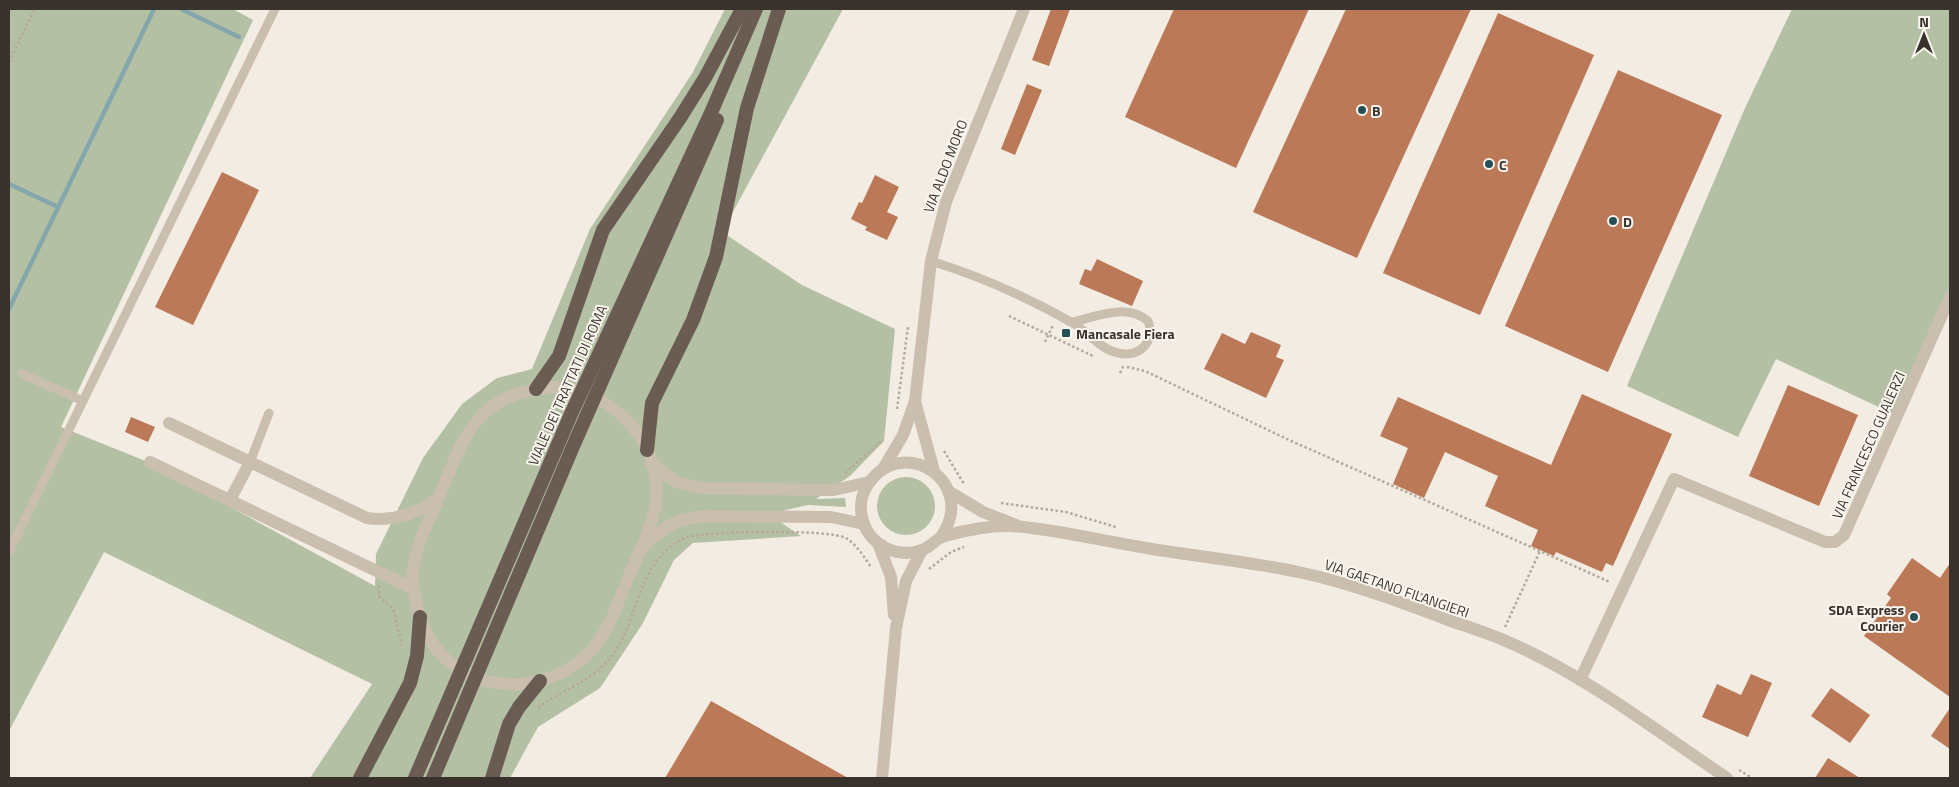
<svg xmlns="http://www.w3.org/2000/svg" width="1959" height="787" font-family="'Titillium Web',sans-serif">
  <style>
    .green { fill: #b4c0a4 }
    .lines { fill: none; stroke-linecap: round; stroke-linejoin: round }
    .stream { stroke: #84a7ad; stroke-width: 4.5 }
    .building { fill: #bb7958 }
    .path { stroke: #b5a89a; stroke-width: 2.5; stroke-dasharray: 2.5 2.5; stroke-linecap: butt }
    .service { stroke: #cabeaf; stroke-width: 9 }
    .minor { stroke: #cabeaf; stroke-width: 12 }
    .tertiary { stroke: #cabeaf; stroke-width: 12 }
    .trunk { stroke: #6a5c52; stroke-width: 14 }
    .poi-dot { fill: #255057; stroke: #faf6ef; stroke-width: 2 }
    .labels { text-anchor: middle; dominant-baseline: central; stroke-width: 4; stroke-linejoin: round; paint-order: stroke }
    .poi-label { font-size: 14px; font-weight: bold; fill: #39322d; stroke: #faf6ef; text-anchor: start }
    .street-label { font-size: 14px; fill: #39322d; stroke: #faf6ef }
  </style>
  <rect width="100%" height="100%" fill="#f2ece3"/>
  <!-- green -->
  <g class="green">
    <path d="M9,9h224l20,11 -192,407 87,35 227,124 1,-32 47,-96 39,-54 35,-26 35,-9 58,-140 103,-157 32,-63h118l-121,223 80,53 93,44 -11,112 -34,35 -34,23 29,-1 1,9 -38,-2 -40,9 33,22 -108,7 -19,17 -31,63 -43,65 -62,39 -28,51h-200l62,-94 -268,-132 -95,179z"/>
    <path d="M1792,9h158v297l-52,110 -122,-57 -38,78 -111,-51 118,-278z"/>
    <circle cx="906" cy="506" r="29"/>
  </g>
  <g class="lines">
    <!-- stream -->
    <g class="stream">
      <path d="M181,9l58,28"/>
      <path d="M9,184l47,22"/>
      <path d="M9,309l145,-300"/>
    </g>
  </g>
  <!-- building -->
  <g class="building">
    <path d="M1051,9h19l-21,57 -17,-6z"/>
    <path d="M1174,9h135l-73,159 -111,-51z"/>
    <path d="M1346,9h125l-114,249 -104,-46z"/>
    <path d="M1498,13l96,42 -114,260 -97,-42z"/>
    <path d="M1618,70l104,45 -114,257 -103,-46z"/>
    <path d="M1027,84l15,6 -27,65 -14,-6z"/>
    <path d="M222,172l37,18 -66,135 -38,-18z"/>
    <path d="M875,175l24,12 -12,25 11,5 -11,23 -22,-10 2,-3 -16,-8 8,-17 3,1z"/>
    <path d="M1097,259l46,22 -11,25 -53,-22 6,-15 6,2z"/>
    <path d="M1251,332l30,13 -5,12 8,3 -18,38 -62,-29 18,-36 23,11z"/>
    <path d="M1788,385l70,30 -39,91 -70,-30z"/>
    <path d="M1582,394l90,40 -59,132 -7,-3 -4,9 -46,-20 -2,4 -23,-10 7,-16 -53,-24 13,-30 -53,-24 -21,46 -31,-14 15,-36 -28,-12 18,-39 153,68z"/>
    <path d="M131,417l24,10 -7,15 -23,-10z"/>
    <path d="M1912,558l28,20 10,-15v134l-86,-61 27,-38 -4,-4z"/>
    <path d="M1751,674l21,9 -24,54 -46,-20 15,-33 24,11z"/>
    <path d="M1831,688l39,27 -20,28 -39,-27z"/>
    <path d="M711,701l137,77h-183z"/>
    <path d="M1950,708v41l-19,-13z"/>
    <path d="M1828,758l32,20h-45z"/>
  </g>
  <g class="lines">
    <!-- path -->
    <g class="path">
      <path d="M9,62l26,-53"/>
      <path d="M1009,316l84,40"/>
      <path d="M1045,342l8,-17"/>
      <path d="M1127,367l18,4 144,69 321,142"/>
      <path d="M1120,373l4,-8"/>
      <path d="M897,409l11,-82"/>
      <path d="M944,451l20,33"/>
      <path d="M845,473l37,-32"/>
      <path d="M1001,503l65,9 50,15"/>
      <path d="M929,569l22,-17 13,-5"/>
      <path d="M1383,580l79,29"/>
      <path d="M379,586v10l14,13 9,36"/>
      <path d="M1505,627l35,-76"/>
      <path d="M538,708c26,-20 51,-24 74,-52 24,-32 25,-81 56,-107 5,-5 13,-10 19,-12 20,-6 145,-8 159,1 11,7 18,19 25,29"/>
      <path d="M1739,770l13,8"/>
    </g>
    <!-- service -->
    <g class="service">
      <path d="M931,261c48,15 96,36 140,61 16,8 28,27 47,31 21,5 38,-11 30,-32 -21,-18 -51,-5 -75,1"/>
      <path d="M22,374l61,27"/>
      <path d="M250,462l19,-49"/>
      <path d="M9,552l266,-543"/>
    </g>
    <!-- minor -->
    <g class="minor">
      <path d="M915,401l19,70"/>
      <path d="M169,423l198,95c28,4 49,-5 71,-19"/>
      <path d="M150,462l262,126"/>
      <path d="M883,469l20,-34 12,-34 16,-140 15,-59 78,-193"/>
      <path d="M230,500l20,-38"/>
      <path d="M1580,680l94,-201 151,63h10l9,-7 106,-238"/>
    </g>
    <!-- tertiary -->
    <g class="tertiary">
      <path d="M555,387c61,5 111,58 100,122 -5,23 -17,46 -26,67 -9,21 -17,47 -31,66 -36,47 -103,57 -150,19 -14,-12 -21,-25 -27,-42 -20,-53 1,-81 21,-129 11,-27 21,-57 42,-77 19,-18 46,-24 71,-26z"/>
      <path d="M651,462l16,14 12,7 23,5 132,2 35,-8"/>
      <path d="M948,491l35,21 33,13"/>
      <path d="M941,537c38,-55 -38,-103 -72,-54 -8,11 -10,25 -6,38 7,24 34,38 59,29 9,-3 14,-12 23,-14 25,-7 53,-12 79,-9 43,5 85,15 128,22 50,8 101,13 151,24 49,11 98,29 145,47 23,8 47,15 69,26 75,34 142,87 210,132"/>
      <path d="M878,543l13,34 3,38"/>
      <path d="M645,545c20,-19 31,-26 59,-29l127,1 33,7"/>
      <path d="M882,778l14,-150 10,-47 16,-31"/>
    </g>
    <!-- trunk -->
    <g class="trunk">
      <path d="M536,389l23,-33 44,-126 77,-112 25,-40 37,-69"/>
      <path d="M647,450l5,-47 41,-83 23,-63 31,-149 32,-99"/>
      <path d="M360,778l50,-95 7,-27 3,-39"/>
      <path d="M415,778l156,-364 139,-299 46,-106"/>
      <path d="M433,778l141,-334 143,-324"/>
      <path d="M492,778l17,-54 10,-17 21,-26"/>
    </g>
  </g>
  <!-- markers -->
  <g class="poi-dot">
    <circle cx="1362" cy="110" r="5"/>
    <circle cx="1489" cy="164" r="5"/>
    <circle cx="1613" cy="221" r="5"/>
    <rect x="1061" y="328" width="10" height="10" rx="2.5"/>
    <circle cx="1914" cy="617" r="5"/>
  </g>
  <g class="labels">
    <!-- poi labels -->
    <g class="poi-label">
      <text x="1372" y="110">B</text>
      <text x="1499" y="164">C</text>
      <text x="1623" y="221">D</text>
      <text x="1076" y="333">Mancasale Fiera</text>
      <text x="1904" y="609" text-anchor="end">SDA Express<tspan x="1904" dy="16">Courier</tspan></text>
    </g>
    <!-- street labels -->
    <g class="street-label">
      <text transform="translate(945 166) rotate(-69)">VIA ALDO MORO</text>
      <text transform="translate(567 385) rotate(-66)">VIALE DEI TRATTATI DI ROMA</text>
      <text transform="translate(1868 445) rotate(-66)">VIA FRANCESCO GUALERZI</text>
      <text transform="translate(1397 588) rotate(19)">VIA GAETANO FILANGIERI</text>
    </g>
  </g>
  <!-- border -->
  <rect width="1959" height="787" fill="none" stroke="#39322d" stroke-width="20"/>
  <!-- north arrow -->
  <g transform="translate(1924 35)" stroke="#faf6ef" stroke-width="4" paint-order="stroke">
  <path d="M0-4L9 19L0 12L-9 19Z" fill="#39322d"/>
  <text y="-8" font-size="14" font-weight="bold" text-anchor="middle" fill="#39322d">N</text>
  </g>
</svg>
